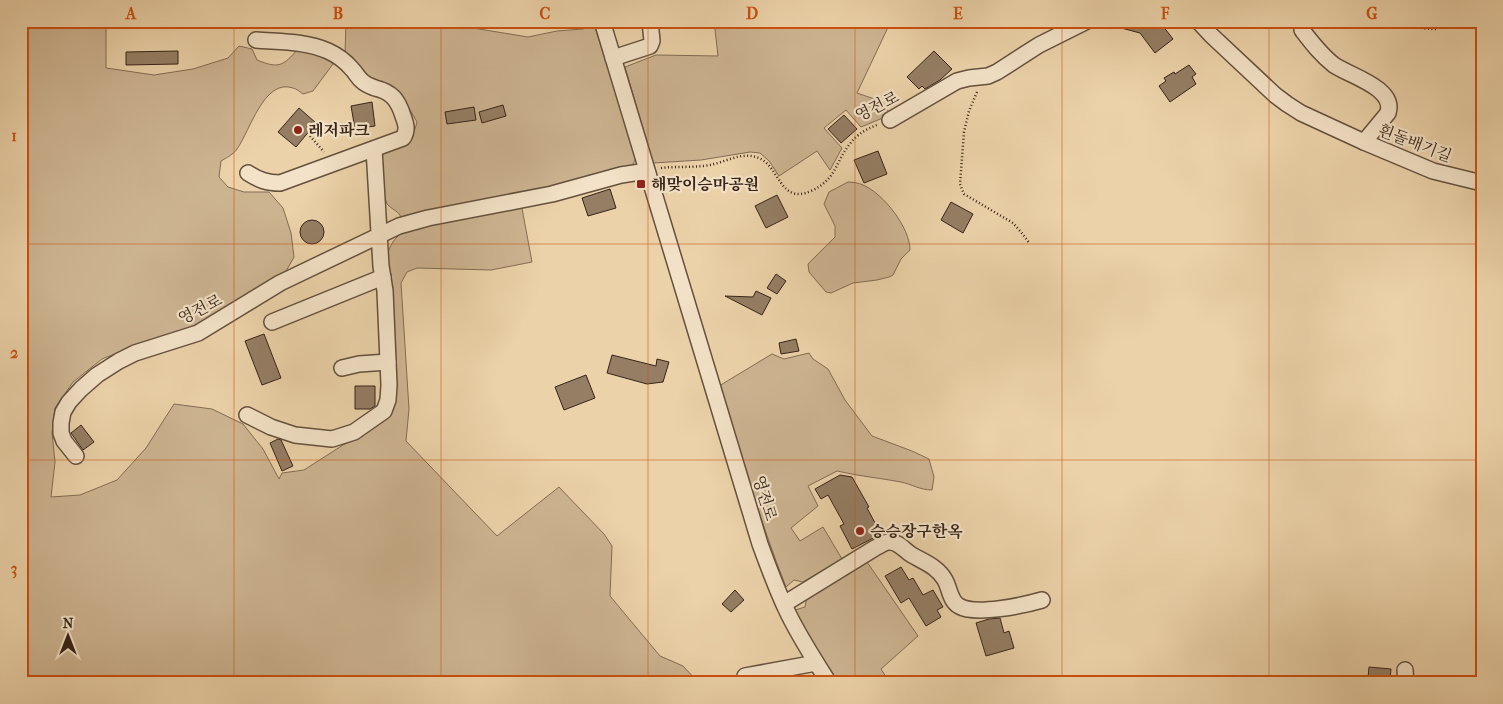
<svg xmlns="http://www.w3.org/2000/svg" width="1503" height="704" font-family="'IM FELL French Canon','Noto Serif KR',serif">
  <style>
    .green { fill: #cdb491; stroke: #826c56 }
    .building { fill: #957e64; stroke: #36241a }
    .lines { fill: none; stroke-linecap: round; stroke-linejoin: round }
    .minor-casing { stroke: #64503e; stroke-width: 18 }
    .path { stroke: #36241a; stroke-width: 2.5; stroke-dasharray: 1 2.5; stroke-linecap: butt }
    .minor { stroke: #f3e2c7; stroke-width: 15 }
    .grid { fill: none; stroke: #cd510e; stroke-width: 1; stroke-opacity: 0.55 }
    .poi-dot { fill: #8f2418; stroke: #f3e2c7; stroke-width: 2 }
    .labels { text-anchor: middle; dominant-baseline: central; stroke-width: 4.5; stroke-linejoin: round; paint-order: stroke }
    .street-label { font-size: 16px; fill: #36241a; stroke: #f3e2c7 }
    .poi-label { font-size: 16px; font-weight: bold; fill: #36241a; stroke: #f3e2c7; text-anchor: start }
    .neatline { fill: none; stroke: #cd510e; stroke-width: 2 }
    .grid-label { font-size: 16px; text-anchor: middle; font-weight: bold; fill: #cd510e }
  </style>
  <rect width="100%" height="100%" fill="#ecd2a9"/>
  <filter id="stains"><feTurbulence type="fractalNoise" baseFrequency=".004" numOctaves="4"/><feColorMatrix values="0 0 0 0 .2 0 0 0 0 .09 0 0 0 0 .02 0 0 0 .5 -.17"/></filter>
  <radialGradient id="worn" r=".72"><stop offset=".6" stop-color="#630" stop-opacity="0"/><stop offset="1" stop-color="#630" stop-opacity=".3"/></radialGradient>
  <!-- green -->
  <g class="green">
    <path d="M21,21h91l-6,3v44l48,7 39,-6 35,-11 11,-12 13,3 5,11c22,9 26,6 41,-11l30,8 5,7 -20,27 -10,3c-3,-2 -6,-5 -10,-6 -29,-10 -43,43 -56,61 -3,5 -11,9 -16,12l-2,16 9,10 16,5h25l14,16 8,25 3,24 -9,16 -82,52 -68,21 -33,13 -29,23 -18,26 -3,25 3,29 -4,35 29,-2 37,-15 29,-32 28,-44 38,5 31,15 20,25 16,30 3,-6 22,-3 39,-25 20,-10 27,-23 -4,-148c2,-16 5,-22 17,-33l118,-28 11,59 -41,8 -74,-2 -10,4 -6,11 8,126 -3,32 91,95 62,-49 45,47 8,12 -2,50 50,60 23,10 16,17h-678v-178l7,-5 -7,-39z"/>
    <path d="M346,21h84l98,16 29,-6 26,-2 11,-5 42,134 -4,8 -38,12 -192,41c-4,-9 -8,-8 -14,-14 -6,-6 -5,-45 -6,-55 19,-7 30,-6 35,-28l-15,-26 -33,-18 -6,-9 -18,-15z"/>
    <path d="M714,21h177l-34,72 26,9 7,13 -29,12 -15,-17 -22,18 18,20 -12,22 -13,-19 -38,25 -10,-15 -9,-8 -10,-1 -49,8 -48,3 -28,-96 31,-12 62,1z"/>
    <path d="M848,182c5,0 11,1 15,3 21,9 47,43 47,65l-9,9 -8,16 -4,2 -12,3 -24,3 -22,10 -5,-1 -17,-20 -1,-8 27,-27v-11l-11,-22 5,-12z"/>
    <path d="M809,353l4,6 15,10 17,31 27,36 40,15 17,8 5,18 -2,13c-12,0 -21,-6 -31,-8 -21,-4 -43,-6 -64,-11l-29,15 10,20 -27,22 9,13 23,-14 19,32 -39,23 -9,-2 -8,7c-26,-66 -46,-134 -67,-201l53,-32 12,5z"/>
    <path d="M867,562l51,74 -37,33 9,14h-52l-25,-38 -18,-35 10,-3 2,-11z"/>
  </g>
  <!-- building -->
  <g class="building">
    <path d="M1110,21h49l14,18 -18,14 -15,-20 -30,-8z"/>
    <path d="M178,51v13l-52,1v-13z"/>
    <path d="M934,51l18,18 -12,11 -15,9 -3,-3 -3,3 -12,-12z"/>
    <path d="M1189,65l7,9 -4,3 4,7 -26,18 -11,-16 7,-5 -2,-3 10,-6 1,2z"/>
    <path d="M372,102l3,24 -20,3 -4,-23z"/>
    <path d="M503,105l3,11 -24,7 -3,-11z"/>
    <path d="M474,107l2,13 -29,4 -2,-12z"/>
    <path d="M299,108l17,15 -20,24 -18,-15z"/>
    <path d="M844,115l13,14 -16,14 -13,-14z"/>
    <path d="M878,151l9,23 -23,9 -10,-23z"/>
    <path d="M610,189l6,19 -28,8 -6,-18z"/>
    <path d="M777,195l11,22 -22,11 -11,-22z"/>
    <path d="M951,202l22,12 -10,19 -22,-13z"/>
    <circle cx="312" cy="232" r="12"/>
    <path d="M776,274l10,7 -9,13 -10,-6z"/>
    <path d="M756,291l15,7 -9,17 -37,-19 28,1z"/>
    <path d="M264,334l17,44 -19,7 -17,-44z"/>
    <path d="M796,339l3,12 -18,3 -2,-11z"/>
    <path d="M612,355l44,11 1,-7 12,3 -6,20 -16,2 -40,-11z"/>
    <path d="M586,375l9,23 -31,12 -9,-23z"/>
    <path d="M355,386h20v20l-5,3h-15z"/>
    <path d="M81,425l13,17 -11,8 -12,-17z"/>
    <path d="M278,439l3,1 12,26 -11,5 -12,-28z"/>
    <path d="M840,475l12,2 17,30 -2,1 14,26 -29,15 -12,-23 4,-2 -16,-29 -7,4 -6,-10z"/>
    <path d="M901,567l8,13 4,-2 10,17 10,-5 10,17 -6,3 4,7 -15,9 -17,-28 -8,5 -16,-27z"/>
    <path d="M735,590l9,10 -13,12 -9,-8z"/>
    <path d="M1000,618l4,15 5,-2 5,17 -28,8 -10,-33 13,-4z"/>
    <path d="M1369,667l22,2 -1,11 -22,-2z"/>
  </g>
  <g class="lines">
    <!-- minor casing -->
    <g class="minor-casing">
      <g id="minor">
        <path d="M602,21l158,523c8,22 16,44 26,65 12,26 28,50 43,74"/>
        <path d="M1198,21l13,14 64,60 12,9 14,9 63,29 69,29 49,12"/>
        <path d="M1302,30c10,13 19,25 32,35 16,11 62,23 54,48l-24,29"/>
        <path d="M613,58l37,-12 2,-5 -2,-20"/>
        <path d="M890,120l67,-39 12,-3 19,-2 9,-4 42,-27 48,-24"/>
        <path d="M248,173c11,7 19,10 32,10l123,-45c5,-8 3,-14 0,-22 -5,-16 -11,-24 -28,-28 -5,-2 -9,-3 -13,-7 -4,-3 -6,-8 -10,-12 -6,-7 -15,-14 -24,-18 -23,-10 -48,-9 -72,-11"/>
        <path d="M272,322l111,-45"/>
        <path d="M342,368l17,-4 29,-2"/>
        <path d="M247,415l24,12 24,8 37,4 22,-7 30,-21 4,-11 1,-15 -4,-94 -4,-25 -7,-117"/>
        <path d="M76,456l-12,-15 -3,-8v-10l2,-11 6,-10 12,-13 16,-14 22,-14 16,-8 63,-20 82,-50 119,-57 29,-8 124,-24 69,-19 26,-4"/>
        <path d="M784,604l91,-56c4,-2 10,-6 14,-6 9,-1 16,9 23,13 12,7 26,12 33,25 5,9 5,21 14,26 16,10 66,-1 83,-6"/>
        <path d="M1405,670l1,13"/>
        <path d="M745,676l71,-13"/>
      </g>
    </g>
    <!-- path -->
    <g class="path">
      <path d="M1405,21c10,7 20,8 32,8"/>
      <path d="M977,92l-8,19 -5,21 -4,52 4,10 49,29 8,9 9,12"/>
      <path d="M310,136l14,16"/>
      <path d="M661,168c16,-2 33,0 49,-3 16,-3 32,-14 49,-7 21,9 21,47 52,33 25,-11 24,-28 38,-46 7,-10 17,-16 28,-20"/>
    </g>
    <!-- minor -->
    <use href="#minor" class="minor"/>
  </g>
  <!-- grid -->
  <path class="grid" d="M234,21v662M441,21v662M648,21v662M855,21v662M1062,21v662M1269,21v662M21,244h1461M21,460h1461"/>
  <!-- markers -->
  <g class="poi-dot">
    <circle cx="298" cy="130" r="5"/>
    <rect x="636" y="179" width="10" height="10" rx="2.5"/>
    <circle cx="860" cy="531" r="5"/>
  </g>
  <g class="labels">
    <!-- street labels -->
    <g class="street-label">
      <text transform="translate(877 106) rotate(-27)">영전로</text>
      <text transform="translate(1415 143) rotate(21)">흰돌배기길</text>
      <text transform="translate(200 309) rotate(-27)">영전로</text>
      <text transform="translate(765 498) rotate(73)">영전로</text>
    </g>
    <!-- poi labels -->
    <g class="poi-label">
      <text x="308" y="130">레저파크</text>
      <text x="651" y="184">해맞이승마공원</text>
      <text x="870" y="531">승승장구한옥</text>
    </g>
  </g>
  <!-- margin -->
  <rect width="1503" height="704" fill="none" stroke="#ecd2a9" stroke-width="55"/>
  <!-- north arrow -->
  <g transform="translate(68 636)" stroke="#f3e2c7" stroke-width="4" paint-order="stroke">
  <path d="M0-4L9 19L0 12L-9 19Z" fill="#36241a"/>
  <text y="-8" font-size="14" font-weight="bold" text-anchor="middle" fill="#36241a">N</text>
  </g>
  <rect x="28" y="28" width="1448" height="648" class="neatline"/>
  <g class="grid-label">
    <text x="131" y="19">A</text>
    <text x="338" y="19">B</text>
    <text x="545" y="19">C</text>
    <text x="752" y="19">D</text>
    <text x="958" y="19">E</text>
    <text x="1165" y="19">F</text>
    <text x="1372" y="19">G</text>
    <text x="14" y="141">1</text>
    <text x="14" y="358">2</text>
    <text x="14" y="574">3</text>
  </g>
  <rect width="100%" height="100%" filter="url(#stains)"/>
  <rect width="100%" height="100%" fill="url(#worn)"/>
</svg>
